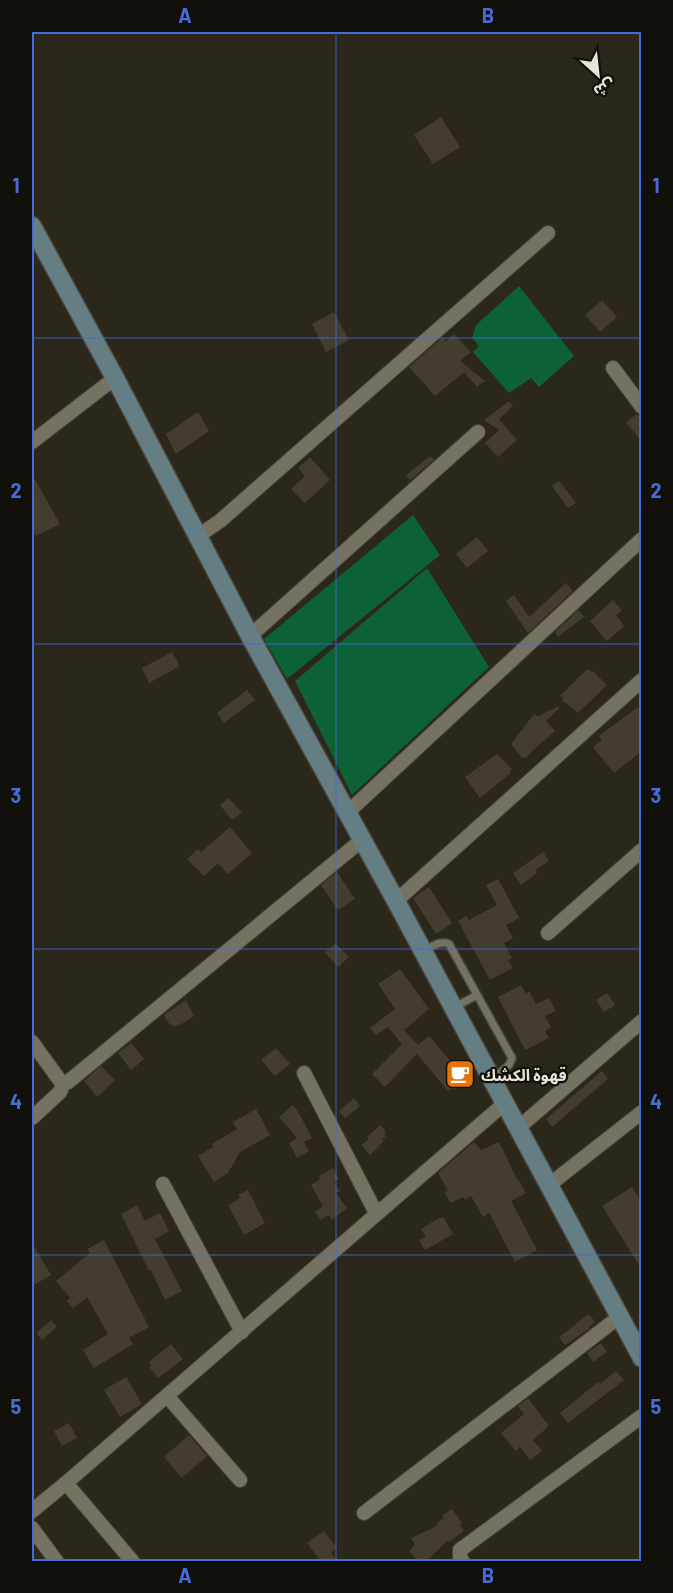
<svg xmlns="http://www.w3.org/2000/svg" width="673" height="1593" font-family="Barlow,'Noto Sans Arabic',sans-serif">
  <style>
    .forest { fill: #0d6136 }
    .building { fill: #453c30 }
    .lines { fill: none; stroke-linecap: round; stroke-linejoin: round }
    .service-casing { stroke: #474339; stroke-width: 10 }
    .minor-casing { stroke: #474339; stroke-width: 16 }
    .secondary-casing { stroke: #474339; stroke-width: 21 }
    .service { stroke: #767262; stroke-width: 7 }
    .minor { stroke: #767262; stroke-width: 14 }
    .secondary { stroke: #647e83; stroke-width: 18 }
    .grid { fill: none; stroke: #456cd9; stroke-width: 1.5; stroke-opacity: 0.55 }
    .labels { text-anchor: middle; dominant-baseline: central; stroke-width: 4.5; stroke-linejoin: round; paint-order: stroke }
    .poi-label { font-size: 16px; font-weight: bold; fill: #e7e4dc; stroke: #12100a; text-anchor: start }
    .neatline { fill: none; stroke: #456cd9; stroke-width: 2 }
    .grid-label { font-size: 20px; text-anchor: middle; font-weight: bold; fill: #456cd9 }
  </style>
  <rect width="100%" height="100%" fill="#2b271a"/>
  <!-- forest -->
  <g class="forest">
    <path d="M519,286l55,70 -35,31 -8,-9 -22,15 -36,-41 6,-6 -7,-8 4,-13z"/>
    <path d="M413,515l27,40 -153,124 -23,-40z"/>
    <path d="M427,568l62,99 -137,128 -57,-114z"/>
  </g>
  <!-- building -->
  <g class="building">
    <path d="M441,117l19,30 -27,17 -19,-29z"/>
    <path d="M602,300l15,17 -17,15 -15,-17z"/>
    <path d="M334,312l15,28 -23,12 -14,-28z"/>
    <path d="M454,334l17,18 -11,9 25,20 -8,6 -13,-15 -29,24 -26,-29 34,-30 3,4z"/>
    <path d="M509,401l4,5 -14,13 18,21 -19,17 -13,-14 14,-13 -15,-10z"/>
    <path d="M198,412l11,19 -33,23 -10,-20z"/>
    <path d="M637,414l5,6v22l-16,-20z"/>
    <path d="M430,456l4,4 -24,20 -4,-5z"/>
    <path d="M310,457l20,23 -25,23 -14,-14 14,-13 -7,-8z"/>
    <path d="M32,474l28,50 -24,12 -4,-7z"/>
    <path d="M559,481l17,22 -8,5 -16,-22z"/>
    <path d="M477,537l11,14 -21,17 -11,-14z"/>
    <path d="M566,583l7,8 -45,42 -22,-32 8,-6 15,22z"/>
    <path d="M613,600l9,10 -6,5 8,11 -17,15 -17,-20z"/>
    <path d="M578,610l6,7 -26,20 -3,-5z"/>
    <path d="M172,652l8,14 -31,17 -7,-15z"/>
    <path d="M587,669l5,3 1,-1 14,14 -29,28 -16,-13 1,-2 -3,-2z"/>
    <path d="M247,690l8,10 -31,23 -7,-10z"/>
    <path d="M642,704v47l-28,22 -21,-26 9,-7 -3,-4z"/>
    <path d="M559,706v2l-13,13 9,10 -24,21 -5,6 -2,-1 -2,1 -11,-14 23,-30 5,2z"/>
    <path d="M497,754l15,15 -2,2 1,2 -31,25 -15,-21z"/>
    <path d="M229,798l13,15 -10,7 -12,-15z"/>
    <path d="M230,827l22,26 -24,21 -10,-11 -14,13 -17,-17 11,-10 3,3z"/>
    <path d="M543,852l6,9 -14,9 2,3 -16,12 -8,-12z"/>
    <path d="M337,872l18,27 -17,11 -17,-25z"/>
    <path d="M498,879l21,39 -13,7 7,13 -9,5 8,15 -4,2 5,8 -23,12 -32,-59 8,-5 3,4 28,-15 -11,-20z"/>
    <path d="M429,887l23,36 -16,11 -23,-36z"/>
    <path d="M335,943l14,14 -11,10 -13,-14z"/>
    <path d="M400,969l29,40 -25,21 14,15 11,-9 30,35 -3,3 7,9 -9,7 -2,-2 -4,3 -31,-37 -32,33 -13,-13 30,-30 -14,-17 -12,8 -6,-7 25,-19 -17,-25z"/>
    <path d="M521,985l5,9 3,-3 7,13 13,-6 7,13 -11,5 6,11 -6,4 4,7 -24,12 -27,-53z"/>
    <path d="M607,993l8,12 -11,7 -8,-12z"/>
    <path d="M186,1000l8,16 -14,9 -1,-1 -5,3 -2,-3 -2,1 -6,-10z"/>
    <path d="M131,1043l13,16 -13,11 -13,-17z"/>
    <path d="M276,1048l14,16 -15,12 -14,-16z"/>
    <path d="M101,1066l14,14 -18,17 -13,-16z"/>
    <path d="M602,1071l6,8 -56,48 -6,-8z"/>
    <path d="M354,1098l6,8 -15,12 -6,-7z"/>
    <path d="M293,1105l7,10 12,23 -8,4 5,9 -12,7 -8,-15 8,-5 -18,-21z"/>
    <path d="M256,1109l14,26 -30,17 -12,21 -14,9 -16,-26 15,-9 -1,-3 25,-15 -4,-7z"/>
    <path d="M380,1125l6,7 -2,2 2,2 -4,4 2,1 -5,4 1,1 -10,9 -9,-10 8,-6 -2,-2z"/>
    <path d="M474,1142l7,8 18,-8 19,39 1,-1 7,13 -15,8 26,49 -22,12 -26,-49 -6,4 -12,-21 -6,4 -2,-3 -12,6 -7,-11 4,-1 -10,-18z"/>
    <path d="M333,1168l6,11 -5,3 6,9 -4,2 11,15 -15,12 -4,-5 -7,5 -6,-8 8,-6 -12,-21 9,-6 -1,-3z"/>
    <path d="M632,1187l10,16v67l-40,-64z"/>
    <path d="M248,1190l17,33 -21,12 -16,-30 12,-7 -2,-3z"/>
    <path d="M137,1205l8,16 15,-8 9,18 -14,8 27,52 -17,9 -14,-30 -2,1 -28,-57z"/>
    <path d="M439,1218h5l9,16 -28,16 -6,-10 7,-3 -5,-8z"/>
    <path d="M104,1240l45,87 -20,11 4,6 -39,24 -11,-18 25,-16 -21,-37 -14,11 -6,-7 3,-3 -14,-17 34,-28 -3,-4z"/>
    <path d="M32,1242l19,33 -19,11z"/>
    <path d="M589,1314l6,8 -6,5 1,1 -25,17 -6,-8z"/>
    <path d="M51,1320l6,7 -15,13 -6,-7z"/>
    <path d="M601,1343l6,9 -14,10 -6,-9z"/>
    <path d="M171,1344l12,15 -25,19 -9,-11 2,-2 -2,-3z"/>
    <path d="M616,1371l8,9 -56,43 -8,-10 38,-31 2,2z"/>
    <path d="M126,1377l16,27 -22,13 -16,-27z"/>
    <path d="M528,1398l21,28 -16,14 9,11 -12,9 -10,-13 -4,4 -15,-18 23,-19 -6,-8z"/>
    <path d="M69,1423l8,15 -15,8 -8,-15z"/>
    <path d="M189,1435l18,21 -25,22 -18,-21z"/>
    <path d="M452,1509l10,14 -2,2 4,6 -15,11 -1,-2 -23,22h-5l-11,-11 6,-6 -4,-7 26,-12 -1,-2 8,-6 -2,-2z"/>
    <path d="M324,1531l13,17 -6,4 7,10h-17l-14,-19z"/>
  </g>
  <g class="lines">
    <!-- service casing -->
    <g class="service-casing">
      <g id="service">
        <path d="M423,951c8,-4 17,-11 26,-7l63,114 -3,7 -15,13"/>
        <path d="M453,1008l24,-13"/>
      </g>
    </g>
    <!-- minor casing -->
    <g class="minor-casing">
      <g id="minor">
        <path d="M613,368l29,39"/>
        <path d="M32,442l83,-64"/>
        <path d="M198,536l22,-15 328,-288"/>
        <path d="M250,636l228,-204"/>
        <path d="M347,813l295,-274"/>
        <path d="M396,901l246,-221"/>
        <path d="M548,933l94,-83"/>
        <path d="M32,1042l29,40h7l294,-242"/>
        <path d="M304,1073l72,140"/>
        <path d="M32,1118l28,-26 4,-9"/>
        <path d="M517,1129l125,-108"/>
        <path d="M163,1184l79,148"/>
        <path d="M549,1185l93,-73"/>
        <path d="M167,1396l73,84"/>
        <path d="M66,1483l67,79"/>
        <path d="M32,1511l34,-28 439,-380"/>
        <path d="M364,1513l255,-196"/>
        <path d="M32,1528l25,34"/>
        <path d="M463,1562l-3,-5v-7l182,-134"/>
      </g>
    </g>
    <!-- secondary casing -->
    <g class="secondary-casing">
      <path id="secondary" d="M32,226l83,152 135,258 146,265 246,457"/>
    </g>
    <!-- service -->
    <use href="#service" class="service"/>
    <!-- minor -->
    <use href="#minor" class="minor"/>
    <!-- secondary -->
    <use href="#secondary" class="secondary"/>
  </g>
  <!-- grid -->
  <path class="grid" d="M336,32v1530M32,338h610M32,644h610M32,949h610M32,1255h610"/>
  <!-- icons -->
  <defs>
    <g id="cafe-square" transform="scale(1.5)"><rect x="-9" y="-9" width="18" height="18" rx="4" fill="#e8710a" stroke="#12100a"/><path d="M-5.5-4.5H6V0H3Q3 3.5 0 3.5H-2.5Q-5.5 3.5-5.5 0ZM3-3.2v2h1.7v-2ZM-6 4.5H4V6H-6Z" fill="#fff"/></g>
  </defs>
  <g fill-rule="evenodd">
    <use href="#cafe-square" x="460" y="1074"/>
  </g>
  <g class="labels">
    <!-- poi labels -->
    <g class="poi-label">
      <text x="481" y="1074">قهوة الكشك</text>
    </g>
  </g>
  <!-- border -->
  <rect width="673" height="1593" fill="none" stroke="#12100a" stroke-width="66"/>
  <!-- north arrow -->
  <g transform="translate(598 75) rotate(153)" stroke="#12100a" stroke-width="4.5" paint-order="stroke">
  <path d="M0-4.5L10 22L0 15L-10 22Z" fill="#e7e4dc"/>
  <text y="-9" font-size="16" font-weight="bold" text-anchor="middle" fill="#e7e4dc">ش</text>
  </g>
  <rect x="33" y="33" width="607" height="1527" class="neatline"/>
  <g class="grid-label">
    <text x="185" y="23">A</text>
    <text x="488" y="23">B</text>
    <text x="16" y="193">1</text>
    <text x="656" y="193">1</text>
    <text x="16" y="498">2</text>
    <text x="656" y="498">2</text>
    <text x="16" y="803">3</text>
    <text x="656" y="803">3</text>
    <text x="16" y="1109">4</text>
    <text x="656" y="1109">4</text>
    <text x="16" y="1414">5</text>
    <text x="656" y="1414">5</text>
    <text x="185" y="1583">A</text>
    <text x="488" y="1583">B</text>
  </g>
</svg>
